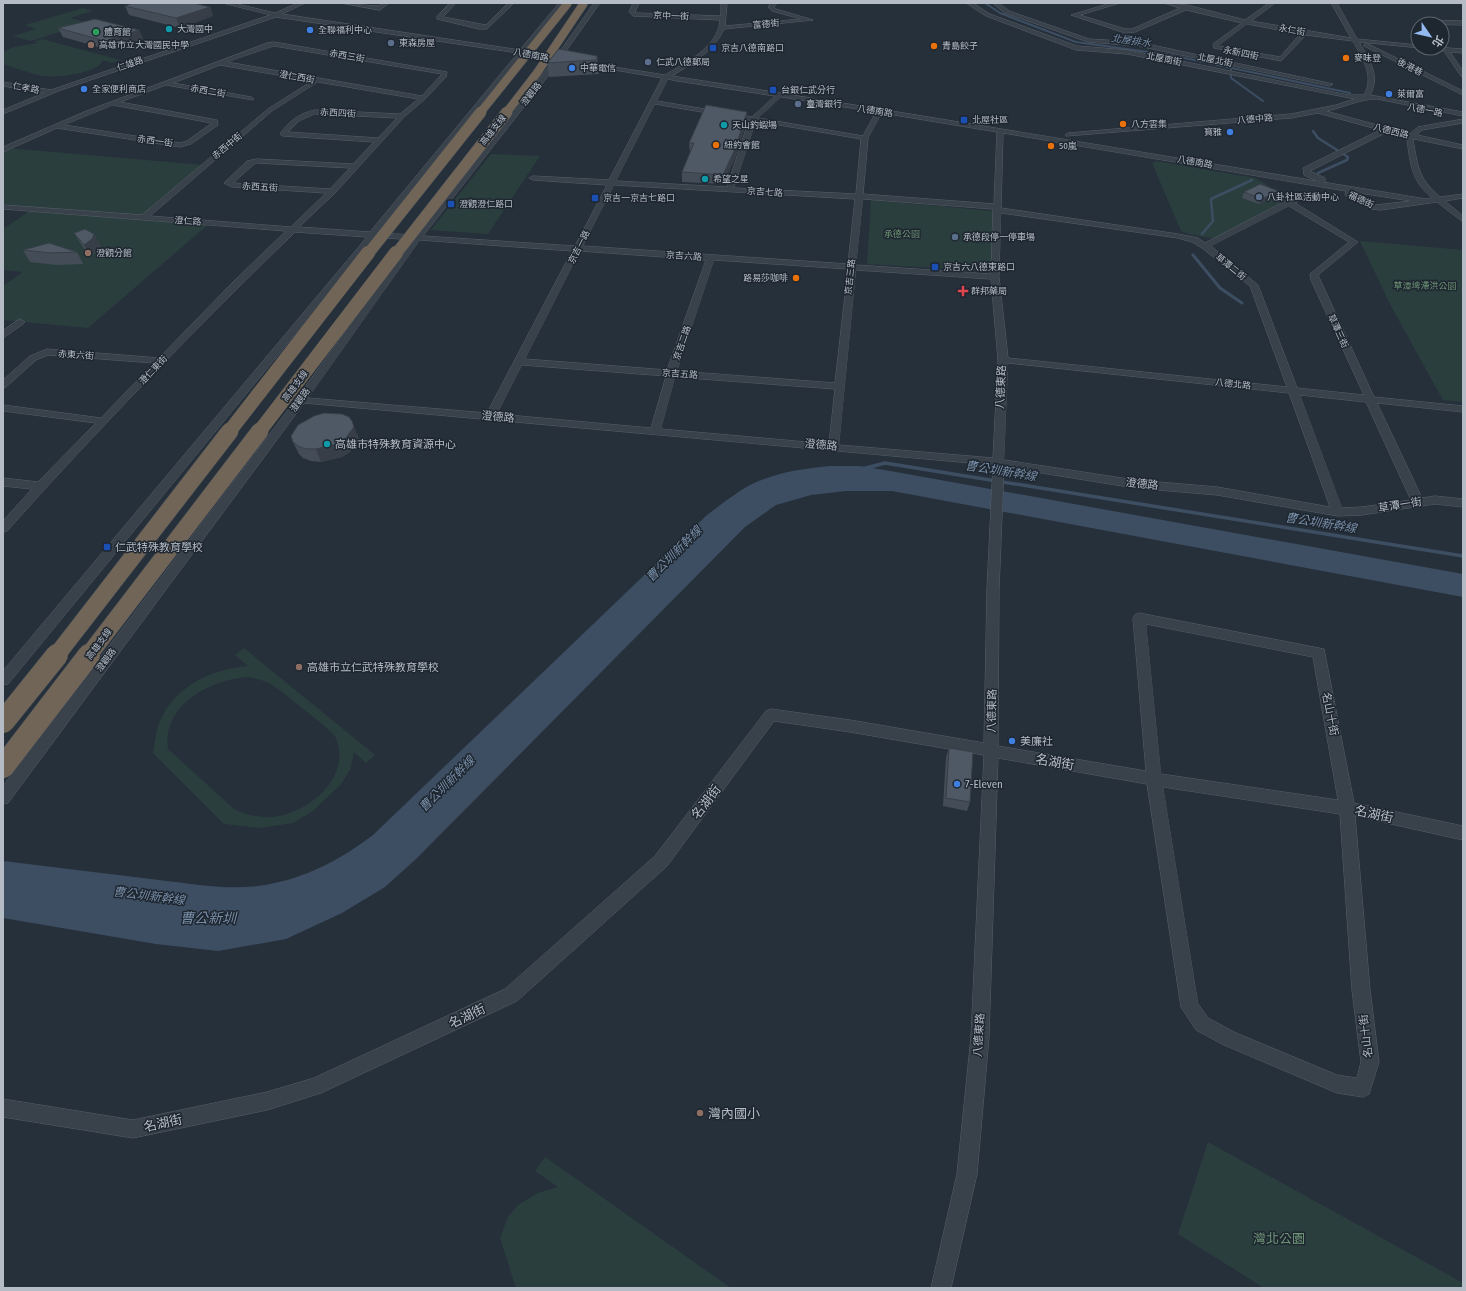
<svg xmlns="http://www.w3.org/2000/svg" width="1466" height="1291" font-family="'Fira Sans Condensed','Noto Sans TC',sans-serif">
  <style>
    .green { fill: #2b3e3e; fill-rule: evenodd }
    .water { fill: #3d4e62 }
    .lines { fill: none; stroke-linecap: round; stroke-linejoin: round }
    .stream-far3 { stroke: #3d4e62; stroke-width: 2 }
    .stream-far2 { stroke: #3d4e62; stroke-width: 2.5 }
    .stream-far1 { stroke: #3d4e62; stroke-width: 3 }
    .stream { stroke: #3d4e62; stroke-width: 3.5 }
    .minor-casing { stroke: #575f69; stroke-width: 1 }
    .minor { fill: #39414b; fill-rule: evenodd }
    .highway-bridge-far4-casing { stroke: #444c56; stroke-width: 9; stroke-linecap: butt }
    .highway-bridge-far3-casing { stroke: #444c56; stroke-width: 12; stroke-linecap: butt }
    .highway-bridge-far2-casing { stroke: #444c56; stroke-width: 14; stroke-linecap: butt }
    .highway-bridge-far1-casing { stroke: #444c56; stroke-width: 18; stroke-linecap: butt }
    .highway-bridge-casing { stroke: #444c56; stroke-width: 23; stroke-linecap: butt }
    .highway-bridge-far4 { stroke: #706557; stroke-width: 8 }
    .highway-bridge-far3 { stroke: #706557; stroke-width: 11 }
    .highway-bridge-far2 { stroke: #706557; stroke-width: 14 }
    .highway-bridge-far1 { stroke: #706557; stroke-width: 17 }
    .highway-bridge { stroke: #706557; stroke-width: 22 }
    .wall { fill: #444d57 }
    .shaded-wall { fill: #373e47 }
    .building { fill: #4f5965; stroke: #373e47 }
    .culture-dot { fill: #0f9aa8; stroke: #1e2630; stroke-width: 1.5 }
    .shop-dot { fill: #3f7fe0; stroke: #1e2630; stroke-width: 1.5 }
    .leisure-dot { fill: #2e9e5b; stroke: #1e2630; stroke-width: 1.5 }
    .service-dot { fill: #5c6f8a; stroke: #1e2630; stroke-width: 1.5 }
    .education-dot { fill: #8d6e63; stroke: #1e2630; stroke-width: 1.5 }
    .food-dot { fill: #e8710a; stroke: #1e2630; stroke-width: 1.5 }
    .transit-dot { fill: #1a4fb4; stroke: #1e2630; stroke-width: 1.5 }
    .health-dot { fill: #e0444e; stroke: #1e2630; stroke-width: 1.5 }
    .labels { text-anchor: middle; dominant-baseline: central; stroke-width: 3; stroke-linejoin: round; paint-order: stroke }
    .far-street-label { font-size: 9px; fill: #b5bcc6; stroke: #1e2630 }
    .far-poi-label { font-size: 9px; fill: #b5bcc6; stroke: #1e2630; text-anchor: start }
    .far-park-label { font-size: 9px; fill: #6e9576; stroke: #1e2630 }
    .far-water-label { font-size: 10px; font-style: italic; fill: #788ea7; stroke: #1e2630 }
    .street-label { font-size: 11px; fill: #b5bcc6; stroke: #1e2630 }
    .poi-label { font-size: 11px; fill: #b5bcc6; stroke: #1e2630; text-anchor: start }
    .water-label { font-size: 12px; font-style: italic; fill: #788ea7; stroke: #1e2630 }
    .near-street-label { font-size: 13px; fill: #b5bcc6; stroke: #1e2630 }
    .near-poi-label { font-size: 13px; fill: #b5bcc6; stroke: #1e2630; text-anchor: start }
    .near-park-label { font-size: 13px; fill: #6e9576; stroke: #1e2630 }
    .near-water-label { font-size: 14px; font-style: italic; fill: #788ea7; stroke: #1e2630 }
  </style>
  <rect width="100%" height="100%" fill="#26303b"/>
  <!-- green -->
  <g class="green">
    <path d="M83,8l10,3 -23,7 18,5 -57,18 -18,-5 23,-7 -11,-4z"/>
    <path d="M42,39l78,21 -8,3 -9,-3c-5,14 -48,18 -61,16 -13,-3 -26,-8 -39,-12v-12l11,-5 24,-4 -4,-1z"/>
    <path d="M7,148l197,17 -61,52 68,5 -123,106 -85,-8v-34l20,-14 -20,-2v-41l28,-19 -28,-2v-58z"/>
    <path d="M491,154l49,2 -52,78 -57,-4z"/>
    <path d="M1156,161l99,17 34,20 -74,41 -26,-5 -8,-3 -29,-68z"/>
    <path d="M871,200l122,11 -2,60 -124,-7z"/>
    <path d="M1360,241l103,9v152l-20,-2 -52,-94z"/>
    <path d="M244,648l131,107 -9,8 -12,-11 -4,18 -9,14 -28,27 -20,12 -33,5 -36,-4 -71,-71c2,-12 3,-25 9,-36 16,-33 52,-48 86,-51l-13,-11zM247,677c23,2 33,14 50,27 7,6 37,28 39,34 16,39 -27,75 -63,79 -14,1 -26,-2 -39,-8l-66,-60c-6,-44 42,-69 79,-72z"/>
    <path d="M1208,1142l255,141v5h-199l-86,-54z"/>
    <path d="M545,1157l186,131h-215l-16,-50 8,-21 10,-12 20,-12 20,-6 -23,-16z"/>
  </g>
  <!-- water -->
  <path class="water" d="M829,466h31l36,6 567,102v23l-571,-106h-46l-35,4 -35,10 -31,22 -329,332 -31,28 -43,26 -56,26 -68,12 -62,-7 -153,-26v-57c52,6 104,13 156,19 34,4 71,11 106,5 41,-7 75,-25 108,-50l334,-320c11,-8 22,-17 33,-24 26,-17 59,-22 89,-25z"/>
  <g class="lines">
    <!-- stream-far3 -->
    <g class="stream-far3">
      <path d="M985,3l15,10 76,29 94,13 180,38"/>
      <path d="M1231,70v8l32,23"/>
    </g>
    <!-- stream-far2 -->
    <g class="stream-far2">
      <path d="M1313,131l5,7 30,19 -1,3 -29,13"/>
      <path d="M1202,234l11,-13 -2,-22 41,-19"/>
    </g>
    <!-- stream-far1 -->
    <path class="stream-far1" d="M1193,255l27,33 22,15"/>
    <!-- stream -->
    <path class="stream" d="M862,469l23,-6 578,93"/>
    <!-- minor casing -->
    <g class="minor-casing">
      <g id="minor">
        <path d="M223,3h10l42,10 23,-10h7l-23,11 238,36 39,-47h6l-39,48 30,6 38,-54h6l-39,55 1,3 -3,1 -136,174 152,10 32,-61 -74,-5 -4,-2 4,-2 76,4 53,-102 -83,-14 3,-2 83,13c21,-13 53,-27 55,-55l-87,-4 -4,-4 4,-9h6l-4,9 1,1 85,3v-13h6l-2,23 76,-7 -29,-8 -4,-4 3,-4h6l-3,4 2,2 37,11 -89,9c-10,23 -32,34 -52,47 251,39 502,82 754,123l6,-1c-21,-18 -21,-32 -25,-58l1,-3 -21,-5 -77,39 15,7v4h-6l-15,-7 -1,-7 77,-38 -62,-17 -27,5 -225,18 -1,-1 3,-2 223,-19 45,-9 19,-6 -228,-45 -51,-4 -90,-34 -20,-13h7l17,11 87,32 50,4 221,45h16c11,-19 -2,-37 -11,-54l-47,-6 -25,26 -67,-13 -1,-4 29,-21 -56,-13 -51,22 -10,1 -54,-18 40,-12h9l-40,12 45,14h7l48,-21 -16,-5 23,2 58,15 24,-17h6l-24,18 100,17 -20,-35h6l20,36 61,6v3h2l-61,-6c10,17 22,34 11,53l93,17v4l-86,-17c-18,0 -34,9 -51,12l84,23 8,-7 45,-8v4l-41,7 -5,5 46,10v4l-49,-10 -1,1c5,27 5,38 27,57l23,-3v4l-18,3 18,15v6l-26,-20 -56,8 -10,-1 -26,-14 1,-4 -343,-58 -2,75 177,26 20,4 7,5 88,-46h6v4l-4,2 63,39 -40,33 56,122 89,9v6l-86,-9 45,95 13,-2 28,3v8l-28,-3 -73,11 -24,1 -121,-21 -82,-7 -131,-21 -5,122 -1,157 148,25 -13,-153 2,-3 4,-2 185,36 30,154 109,23v14l-108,-24 15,174 9,72 -10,32 -6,3 -26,-4 -113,-48 -28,-15 -15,-23 -34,-223 -149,-26 -9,279 -12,137 -26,114h-20l26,-114 14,-137 13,-282 -134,-23 -76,-11 -107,145 -150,135 -196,92 -54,17 -134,28 -130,-21v-18l130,21 134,-28 47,-14 191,-89 150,-133 111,-145 5,-2 79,11 134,23 3,-154 6,-124 -689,-62 -296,400 -5,1v-18l294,-388 115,-158 -37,-3 -367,447 -5,1v-14l364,-434 -72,-5c-99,96 -196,196 -288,299l-4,1v-11l29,-32 -29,-3v-8l35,4 58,-59 -93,-12v-6l98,13 53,-55 -106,-8 -12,5 -30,27 -3,1v-8l27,-24 17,-7 112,9 75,-77 52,-50 -283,-22v-4l139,10 126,-106 44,-28 -92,-16 -47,18 78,14 3,2 -1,1 -87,-15 -46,17 97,18 1,5 -27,19 -11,3 -123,-19 -54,24v-5l81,-35 183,-69 7,-1 173,30 -1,5 -21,22 -21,18 -69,76 -36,34 71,5 148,-179 -242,-36 -215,73 -58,24v-4l41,-17 -41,-7v-4l48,8 219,-75zM1247,24l53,10 -20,23 -62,-11zM274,46l168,28 -20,22 -195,-34zM523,54l31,6 -139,175 -37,-2zM668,79l9,2 98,15 -23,21 -95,-16zM318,82l100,17 -18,15 -85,-4c-15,3 -26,11 -35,24l3,2 91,6 -21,22 -96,-5 -10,2 -23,22 8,4 94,6 -35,34 -141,-11 122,-105zM781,97h1l94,15 -13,24 -105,-18zM655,104l94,16 -22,67 -111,-6zM113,105l99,18 -25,18 -7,2 -116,-18zM882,113l115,19 -3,72 -131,-10 5,-56zM315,114l82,4 -19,20 -90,-6 11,-11zM756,121l105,18 -5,55 -122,-6zM257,163l93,5 -20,21 -97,-6 20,-18zM614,185l241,14 -7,65 -265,-18zM1353,192l58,9 -35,4zM863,199l130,10 -2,65 -135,-9zM1289,206l60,36 -39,32 1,6 53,115 -67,-7 -39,-103 -47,-39zM1001,213l177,25 14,4 10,6 48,38 37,101 -279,-29 -9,-81zM420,240l152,11 -85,162 -179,-15zM580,251l126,9 -39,110 -142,-11zM714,260l134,9 -13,114 -158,-12zM856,270l135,9 7,81 -5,98 -154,-13zM1008,363l281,30 41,114 -113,-20 -82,-7 -131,-20zM522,365l144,11 -15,52 -154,-14zM675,377l160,12 -6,55 -168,-15zM1300,395l66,7 45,98 -49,7 -20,1zM1146,624l167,33 25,143 -177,-26zM1163,787l177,27 12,176 9,72 -4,16 -20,-3 -101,-42 -28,-15 -10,-14z"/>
        <path d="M341,3l34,3c5,0 8,-3 14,-3l-9,7z"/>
        <path d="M450,3h6l-13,14 43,8 22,-22h6l-27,26h-8l-42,-10v-2z"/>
        <path d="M993,3h6l10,8 80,28 49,3 195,42 -3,2 -192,-40 -50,-4 -83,-29z"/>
        <path d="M1429,20l34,1v4l-39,-1z"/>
        <path d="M1442,42l6,6 15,1v4l-13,-1 13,19v6l-2,-1 -17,-25 -19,-3h17z"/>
        <path d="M1366,43l97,48v4l-99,-49z"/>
        <path d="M20,319l5,3 -2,2 -20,14v-7z"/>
      </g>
    </g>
    <!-- minor -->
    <use href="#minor" class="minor"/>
    <!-- highway-bridge-far4 casing -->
    <g class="highway-bridge-far4-casing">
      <g id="highway-bridge-far4">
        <path d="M480,113l88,-110"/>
        <path d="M506,113l31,-40 47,-70"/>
      </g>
    </g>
    <!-- highway-bridge-far3 casing -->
    <g class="highway-bridge-far3-casing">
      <g id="highway-bridge-far3">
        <path d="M368,254l113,-142"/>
        <path d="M396,254l111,-142"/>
      </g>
    </g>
    <!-- highway-bridge-far2 casing -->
    <g class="highway-bridge-far2-casing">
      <g id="highway-bridge-far2">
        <path d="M229,432l139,-179"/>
        <path d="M259,432l137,-179"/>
      </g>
    </g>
    <!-- highway-bridge-far1 casing -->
    <g class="highway-bridge-far1-casing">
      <g id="highway-bridge-far1">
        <path d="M56,656l174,-225"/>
        <path d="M88,656l172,-225"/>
      </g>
    </g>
    <!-- highway-bridge casing -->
    <g class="highway-bridge-casing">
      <g id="highway-bridge">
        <path d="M3,722l54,-67"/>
        <path d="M3,767l86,-112"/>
      </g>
    </g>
    <!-- highway-bridge-far4 -->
    <use href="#highway-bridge-far4" class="highway-bridge-far4"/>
    <!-- highway-bridge-far3 -->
    <use href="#highway-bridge-far3" class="highway-bridge-far3"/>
    <!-- highway-bridge-far2 -->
    <use href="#highway-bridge-far2" class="highway-bridge-far2"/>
    <!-- highway-bridge-far1 -->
    <use href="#highway-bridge-far1" class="highway-bridge-far1"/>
    <!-- highway-bridge -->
    <use href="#highway-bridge" class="highway-bridge"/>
  </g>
  <!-- wall -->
  <g class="wall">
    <path d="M361,3h16l-2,1z"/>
    <path d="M125,6l85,1 3,9 -33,12 -51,-13z"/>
    <path d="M58,28l81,2 4,9 -34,11 -46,-13z"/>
    <path d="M597,56l2,18 -50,3 -2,-14z"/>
    <path d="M747,121l-12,37 -12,26 -41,-2v-10l8,-19 -1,-10z"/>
    <path d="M1244,192l32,4 -17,8 -17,-6z"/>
    <path d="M74,233l20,1 6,11 -1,5 -9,7 -9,-13z"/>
    <path d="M23,250l54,2 6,12 -26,1 -27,-3z"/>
    <path d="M357,434l2,5 -9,13 -8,5 -21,5 -10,-1 -8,-3 -4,-4 -6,-12z"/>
    <path d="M949,748l21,54 -3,9 -24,-5 3,-49z"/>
  </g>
  <!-- shaded-wall -->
  <g class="shaded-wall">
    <path d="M210,7l3,9 -33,12 -4,-10z"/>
    <path d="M139,30l4,9 -34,11 -4,-9z"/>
    <path d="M597,56l2,14v4l-2,-14z"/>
    <path d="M747,112v9l-12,37 -12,26v-9z"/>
    <path d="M1278,191l-2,5 -17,8 3,-5z"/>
    <path d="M94,234l6,11 -1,5 -9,7 -6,-12z"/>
    <path d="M352,421l5,13 2,5 -9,13 -8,5 -21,5 -5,-13z"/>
  </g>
  <!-- building -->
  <g class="building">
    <path d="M133,3h60l17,4 -34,11 -51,-12z"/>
    <path d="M95,19l44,11 -34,11 -47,-13z"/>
    <path d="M559,49l38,7v4l-50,3z"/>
    <path d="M706,105l41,7 -12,37 -12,26 -41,-3 12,-29h-5z"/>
    <path d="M1260,184l18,7 -16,8 -18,-7z"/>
    <path d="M85,229l9,5 -2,5 -8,6 -10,-12z"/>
    <path d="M49,243l28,9 -27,1 -27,-3z"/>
    <path d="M324,413l18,1 7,3 3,4 2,6 -9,12 -8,5 -21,5h-10l-8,-3 -5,-4 -2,-6 7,-11 16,-9z"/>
    <path d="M949,748l24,4 -3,50 -24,-4z"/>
  </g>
  <!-- markers -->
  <g class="culture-dot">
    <circle cx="169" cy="29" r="4"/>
    <circle cx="724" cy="125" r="4"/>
    <circle cx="705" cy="179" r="4"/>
    <circle cx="327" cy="444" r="4"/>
  </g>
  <g class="shop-dot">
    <circle cx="310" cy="30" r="4"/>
    <circle cx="572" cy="68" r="4"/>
    <circle cx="84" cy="89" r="4"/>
    <circle cx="1389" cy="94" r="4"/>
    <circle cx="1230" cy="132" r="4"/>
    <circle cx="1012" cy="741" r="4"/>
    <circle cx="957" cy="784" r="4"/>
  </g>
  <circle class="leisure-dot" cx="96" cy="32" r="4"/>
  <g class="service-dot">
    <circle cx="391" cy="43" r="4"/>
    <circle cx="648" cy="62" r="4"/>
    <circle cx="798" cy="104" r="4"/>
    <circle cx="1259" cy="197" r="4"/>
    <circle cx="955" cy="237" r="4"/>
  </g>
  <g class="education-dot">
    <circle cx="91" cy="45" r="4"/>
    <circle cx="88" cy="253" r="4"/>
    <circle cx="299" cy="667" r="4"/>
    <circle cx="700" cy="1113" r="4"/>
  </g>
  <g class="food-dot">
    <circle cx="934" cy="46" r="4"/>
    <circle cx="1346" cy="58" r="4"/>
    <circle cx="1123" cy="124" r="4"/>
    <circle cx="716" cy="145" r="4"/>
    <circle cx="1051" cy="146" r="4"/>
    <circle cx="796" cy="278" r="4"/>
  </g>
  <g class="transit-dot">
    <rect x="709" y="44" width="8" height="8" rx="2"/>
    <rect x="769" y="86" width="8" height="8" rx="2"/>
    <rect x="960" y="116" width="8" height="8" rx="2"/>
    <rect x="591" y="194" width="8" height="8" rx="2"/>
    <rect x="447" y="200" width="8" height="8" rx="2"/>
    <rect x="931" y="263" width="8" height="8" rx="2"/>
    <rect x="103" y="543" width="8" height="8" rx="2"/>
  </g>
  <path class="health-dot" d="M961 285h4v4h4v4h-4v4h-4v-4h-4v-4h4z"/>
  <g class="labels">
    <!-- far-street labels -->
    <g class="far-street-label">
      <text transform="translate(671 16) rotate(2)">京中一街</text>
      <text transform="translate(766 24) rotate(-5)">富德街</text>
      <text transform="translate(1292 30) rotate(10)">永仁街</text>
      <text transform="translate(1241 53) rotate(11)">永新四街</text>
      <text transform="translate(531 55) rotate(11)">八德南路</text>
      <text transform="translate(347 56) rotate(10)">赤西三街</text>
      <text transform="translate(1164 59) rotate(11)">北屋南街</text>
      <text transform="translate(1215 60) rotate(11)">北屋北街</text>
      <text transform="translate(130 64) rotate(-19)">仁雄路</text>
      <text transform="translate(1410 67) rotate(27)">後港巷</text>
      <text transform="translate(297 77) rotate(10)">澄仁西街</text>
      <text transform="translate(26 88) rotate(10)">仁孝路</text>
      <text transform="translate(208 91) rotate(10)">赤西二街</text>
      <text transform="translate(531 94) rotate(-52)">澄觀路</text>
      <text transform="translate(1425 110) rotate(11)">八德一路</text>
      <text transform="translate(875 111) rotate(9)">八德南路</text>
      <text transform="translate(338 113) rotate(3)">赤西四街</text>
      <text transform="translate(1255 119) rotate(-5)">八德中路</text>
      <text transform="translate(493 130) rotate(-52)">高雄支線</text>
      <text transform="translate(1391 131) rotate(14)">八德西路</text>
      <text transform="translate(155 141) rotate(8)">赤西一街</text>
      <text transform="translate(227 146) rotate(-40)">赤西中街</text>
      <text transform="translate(1195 162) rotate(10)">八德南路</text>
      <text transform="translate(260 187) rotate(3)">赤西五街</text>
      <text transform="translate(765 192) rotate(4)">京吉七路</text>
      <text transform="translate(1361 200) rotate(25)">福德街</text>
      <text transform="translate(188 221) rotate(4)">澄仁路</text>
      <text transform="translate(579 247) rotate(-63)">京吉一路</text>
      <text transform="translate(684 256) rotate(4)">京吉六路</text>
      <text transform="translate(1231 267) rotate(39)">草潭二街</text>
      <text transform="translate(850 277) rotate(-84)">京吉三路</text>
      <text transform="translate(1338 331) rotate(65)">草潭三街</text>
      <text transform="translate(682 343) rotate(-71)">京吉二路</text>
      <text transform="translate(76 355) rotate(4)">赤東六街</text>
      <text transform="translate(153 370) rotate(-46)">澄仁東街</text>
      <text transform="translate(680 374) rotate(4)">京吉五路</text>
      <text transform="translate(1233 384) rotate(6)">八德北路</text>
      <text transform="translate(295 386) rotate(-53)">高雄支線</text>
      <text transform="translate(300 400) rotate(-54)">澄觀路</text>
      <text transform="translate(99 644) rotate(-53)">高雄支線</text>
      <text transform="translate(106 660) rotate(-53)">澄觀路</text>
    </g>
    <!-- far-poi labels -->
    <g class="far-poi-label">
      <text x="177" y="29">大灣國中</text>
      <text x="318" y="30">全聯福利中心</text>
      <text x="104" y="32">體育館</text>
      <text x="399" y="43">東森房屋</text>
      <text x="99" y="45">高雄市立大灣國民中學</text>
      <text x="942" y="46">青島餃子</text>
      <text x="721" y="48">京吉八德南路口</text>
      <text x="1354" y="58">麥味登</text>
      <text x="656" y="62">仁武八德郵局</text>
      <text x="580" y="68">中華電信</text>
      <text x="92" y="89">全家便利商店</text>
      <text x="781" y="90">台銀仁武分行</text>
      <text x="1397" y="94">萊爾富</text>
      <text x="806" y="104">臺灣銀行</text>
      <text x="972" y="120">北屋社區</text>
      <text x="1131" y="124">八方雲集</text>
      <text x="732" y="125">天山釣蝦場</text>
      <text x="1222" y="132" text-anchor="end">寶雅</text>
      <text x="724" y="145">紐約會館</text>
      <text x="1059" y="146">50嵐</text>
      <text x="713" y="179">希望之星</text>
      <text x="1267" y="197">八卦社區活動中心</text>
      <text x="603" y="198">京吉一京吉七路口</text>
      <text x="459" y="204">澄觀澄仁路口</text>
      <text x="963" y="237">承德段停一停車場</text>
      <text x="96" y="253">澄觀分館</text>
      <text x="943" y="267">京吉六八德東路口</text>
      <text x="788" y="278" text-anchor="end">路易莎咖啡</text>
      <text x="971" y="291">群邦藥局</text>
    </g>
    <!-- far-park labels -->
    <g class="far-park-label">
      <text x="902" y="234">承德公園</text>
      <text x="1425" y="286">草潭埤滯洪公園</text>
    </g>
    <!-- far-water labels -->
    <g class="far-water-label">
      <text transform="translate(1131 41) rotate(8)">北屋排水</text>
    </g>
    <!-- street labels -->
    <g class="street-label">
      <text transform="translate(1001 387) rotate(-87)">八德東路</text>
      <text transform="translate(498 417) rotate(5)">澄德路</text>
      <text transform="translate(821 445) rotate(5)">澄德路</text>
      <text transform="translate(1142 484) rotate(6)">澄德路</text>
      <text transform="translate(1400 505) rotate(-9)">草潭一街</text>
      <text transform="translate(992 711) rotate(-89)">八德東路</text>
      <text transform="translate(1330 714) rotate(79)">名山十街</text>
      <text transform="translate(979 1035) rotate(-86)">八德東路</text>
      <text transform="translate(1366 1036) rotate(-97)">名山十街</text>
    </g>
    <!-- poi labels -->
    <g class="poi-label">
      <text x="335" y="444">高雄市特殊教育資源中心</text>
      <text x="115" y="547">仁武特殊教育學校</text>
      <text x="307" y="667">高雄市立仁武特殊教育學校</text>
      <text x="1020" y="741">美廉社</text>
      <text x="965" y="784">7-Eleven</text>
    </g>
    <!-- water labels -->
    <g class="water-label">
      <text transform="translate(1001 471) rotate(9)">曹公圳新幹線</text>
      <text transform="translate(1321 523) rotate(9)">曹公圳新幹線</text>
      <text transform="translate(674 554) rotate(-45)">曹公圳新幹線</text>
      <text transform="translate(447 784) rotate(-45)">曹公圳新幹線</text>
      <text transform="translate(149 896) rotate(7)">曹公圳新幹線</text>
    </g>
    <!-- near-street labels -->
    <g class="near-street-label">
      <text transform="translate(1055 762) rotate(10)">名湖街</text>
      <text transform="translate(706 802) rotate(-53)">名湖街</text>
      <text transform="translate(1374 814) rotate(12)">名湖街</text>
      <text transform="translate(467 1016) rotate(-26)">名湖街</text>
      <text transform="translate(163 1123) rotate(-12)">名湖街</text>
    </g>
    <!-- near-poi labels -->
    <g class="near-poi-label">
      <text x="708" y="1113">灣內國小</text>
    </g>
    <!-- near-park labels -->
    <g class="near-park-label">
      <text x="1279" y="1238">灣北公園</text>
    </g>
    <!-- near-water labels -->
    <g class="near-water-label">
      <text x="208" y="918">曹公新圳</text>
    </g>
  </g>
  <!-- border -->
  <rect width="1466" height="1291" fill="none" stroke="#b5bcc6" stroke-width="8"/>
  <!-- north arrow -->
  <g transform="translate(1430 36) rotate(124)"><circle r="19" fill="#1e2630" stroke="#5a626c"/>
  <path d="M0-3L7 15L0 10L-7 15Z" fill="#93b9ee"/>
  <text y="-6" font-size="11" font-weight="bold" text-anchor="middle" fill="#b5bcc6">北</text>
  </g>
</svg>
